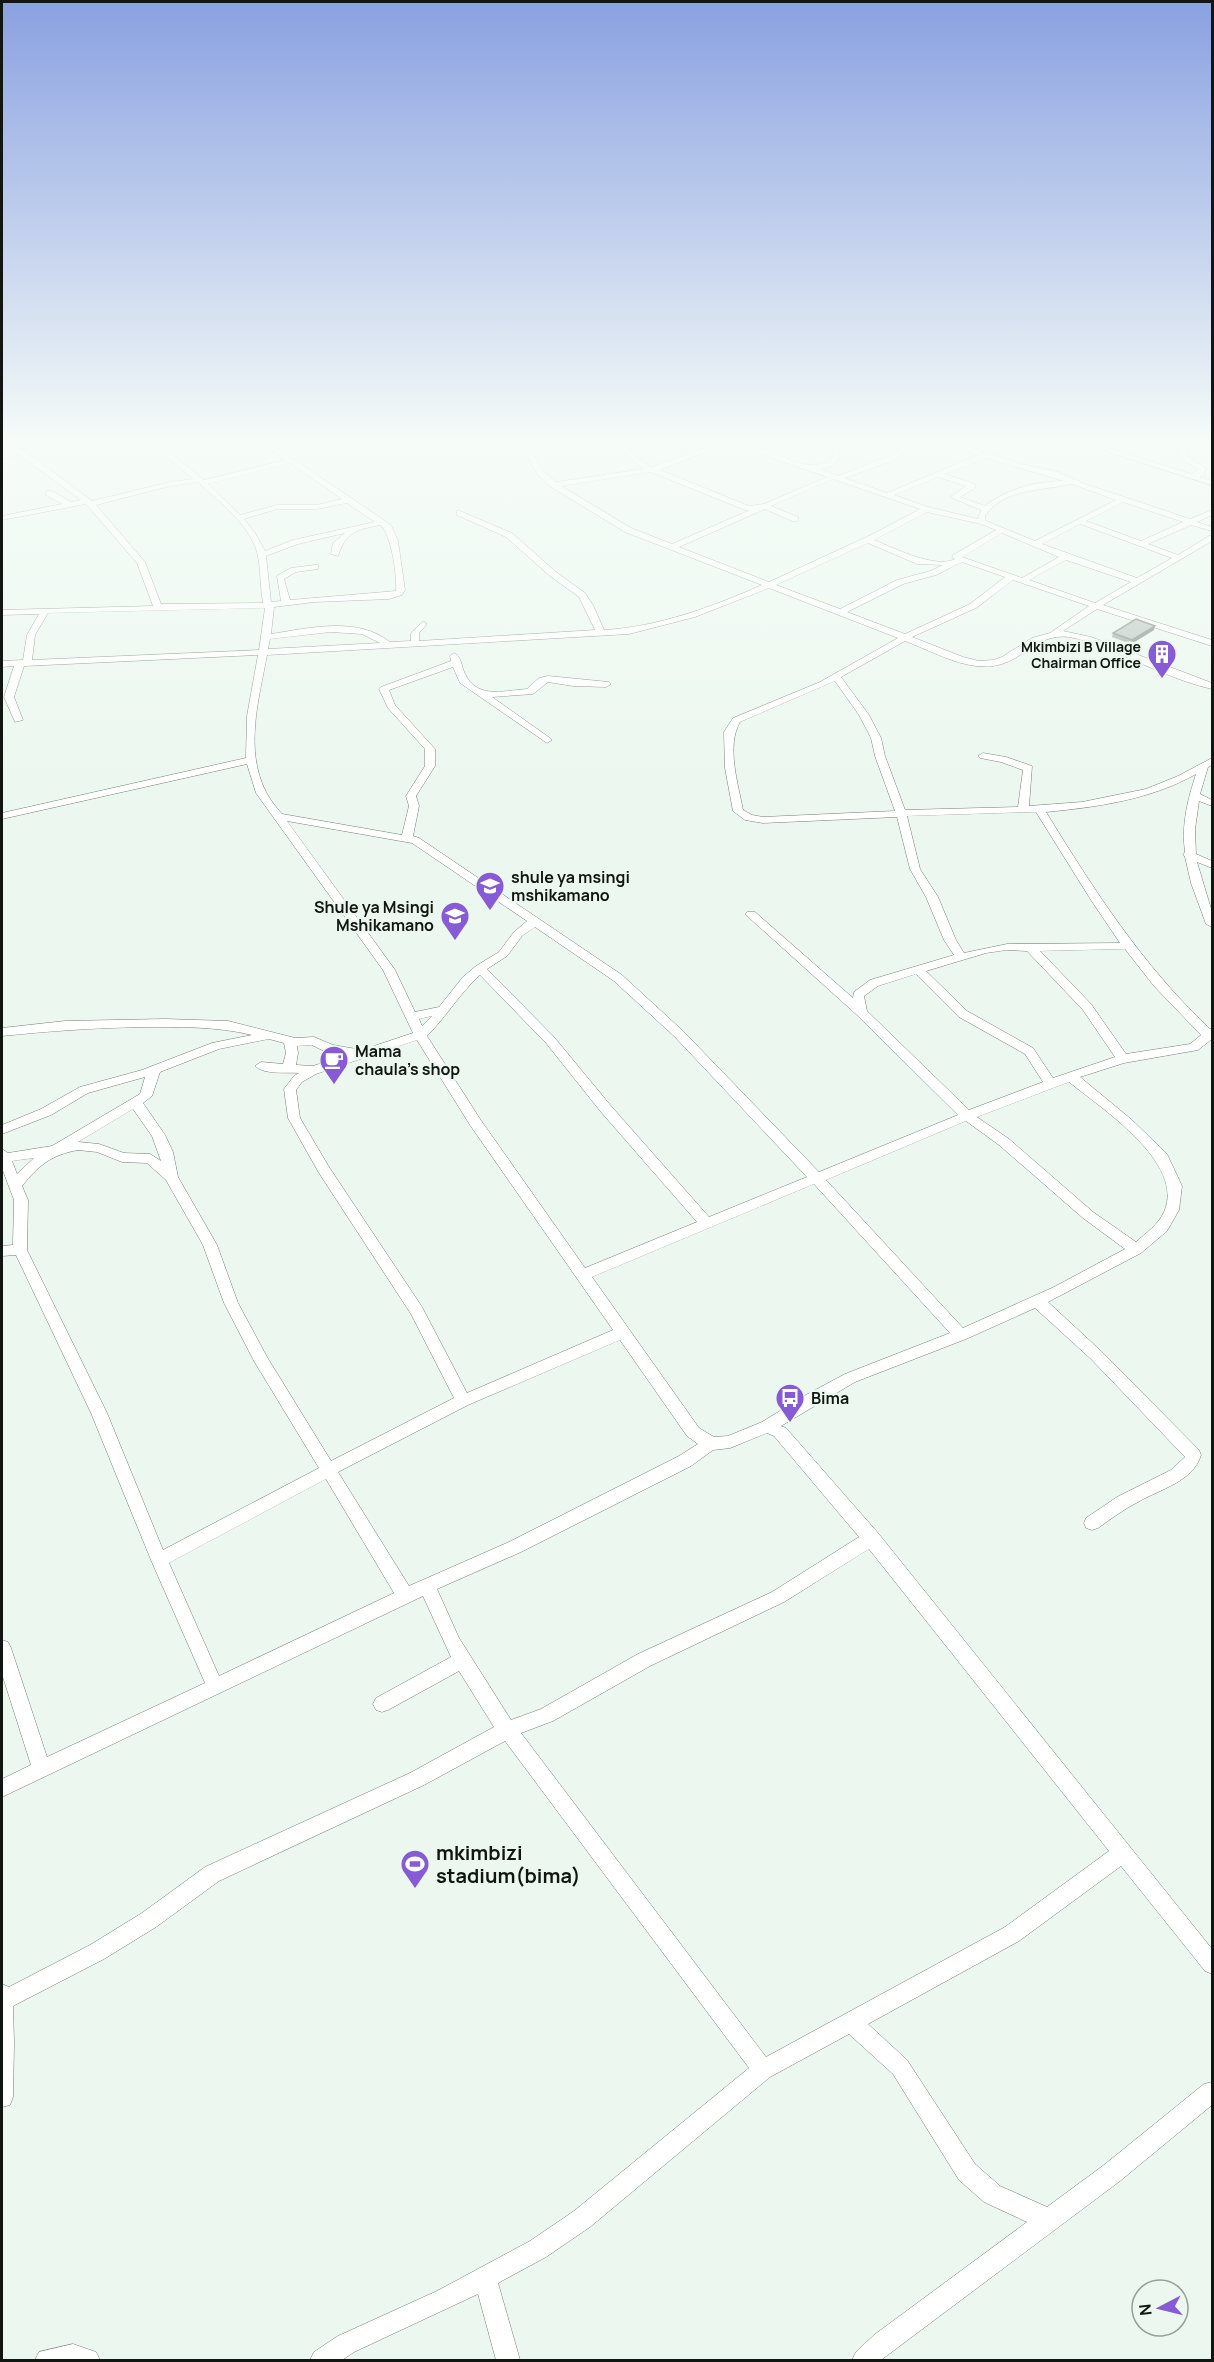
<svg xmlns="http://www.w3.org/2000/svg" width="1214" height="2362" font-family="Manrope,sans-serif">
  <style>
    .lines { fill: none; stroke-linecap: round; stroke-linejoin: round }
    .minor-casing { stroke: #747e77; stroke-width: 1 }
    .minor { fill: #fff; fill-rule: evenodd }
    .wall { fill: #a2aba4 }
    .shaded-wall { fill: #848b86 }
    .building { fill: #bcc7bf; stroke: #848b86; stroke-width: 1.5 }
    .labels { text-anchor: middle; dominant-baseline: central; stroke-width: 5; stroke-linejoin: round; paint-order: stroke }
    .far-poi-label { font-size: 14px; font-weight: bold; fill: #121613; stroke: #ecf8ef; text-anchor: end }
    .poi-label { font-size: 16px; font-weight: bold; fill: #121613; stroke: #ecf8ef; text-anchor: start }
    .near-poi-label { font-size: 20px; font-weight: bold; fill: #121613; stroke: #ecf8ef; text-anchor: start }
  </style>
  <rect width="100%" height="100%" fill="#ecf8ef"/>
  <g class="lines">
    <!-- minor casing -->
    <g class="minor-casing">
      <g id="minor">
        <path d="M9,446h8l7,4 68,51 78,-19 23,-3 -39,-33h8l42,34 81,-20 -19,-14h8l117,79 7,16 7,49 -3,5 -13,4 -75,3 -40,5 -3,27c39,-6 86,-18 119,8l21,-1v-8l12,-12 4,3 -8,9v8l176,-11 -16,-33 -29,-21 -44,-39 -49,-22v-4h3l52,22 44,39 29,21 8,12 11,25c54,-3 108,-23 158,-45l-137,-53 -74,-45 -14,-13 -15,-28h7l14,25 13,11 87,-13 -27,-23c15,0 23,16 36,21l58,-21h10l-60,24 89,36 15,-2 63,-27 -66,-23 -8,-8h8l6,4c21,8 49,26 66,6l-1,-8 18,-2 -11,5 2,5 -8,10 -12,3 17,7 48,-19 18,-11h9l-21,15 -47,17 42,15 91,-38 -25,-9h12l57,18 36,8 27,12 105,35 22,-9v5l-15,7 15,5v4l-21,-6 -43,19 30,11 31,-19h3v5l-109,64 109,35v6l-115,-37 -34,22 28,6 121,46v6c-36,-8 -72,-27 -108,-41 -11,-4 -23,-9 -35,-11 -33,-4 -46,25 -76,29 -29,4 -61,-15 -88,-25l-64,36 28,38 12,23 4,18 20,54 113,-3 5,-37 -22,-8 -21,-4 -2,-2 5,-3 23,4 26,9 -3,40 53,-4 64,-13 32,-13 34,-18v7l-4,2 -8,27 12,6v6l-13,-5 -4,28 1,25 16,7v7l-15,-6 15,50v15l-6,-3 -15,-41 -6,-26 -2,-3 2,-2c-4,-28 3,-53 11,-78 -46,26 -99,33 -150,38 48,78 96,153 164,217l2,-1v11l-14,11 -74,13 -44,14 52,43 35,34 15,32 -3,24 -12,21 -26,22 -93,49 53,49 98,99 2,5c-8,27 -41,34 -63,47 -14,7 -27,17 -40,26l-6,2 -6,-2 -2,-5 2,-5 31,-21 54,-27 14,-13 -94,-98 -56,-51 -69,31 -111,43 -74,44 5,2 92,105 334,416v25l-7,-3 -84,-105 -102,75 -151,83 39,36 68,104 25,22 47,21 57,-42 100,-81 8,-2v23l-92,76 -239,179h-29l4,-8 18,-17 153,-113 -43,-20 -25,-22 -66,-106 -44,-40 -79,43 -180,150 -44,30 -48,26 22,77h-24l-18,-66 -124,58 -12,8h-32l4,-8 24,-16 99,-45 93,-50 44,-30 175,-143 -244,-327 -81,44 -205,96 -63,46 -52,32 -91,47 1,37 -1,54 -3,8 -8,2v-123l7,3 81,-42 52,-32 63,-46 205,-94 84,-46 -35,-56 -71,39 -6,2 -6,-2 -3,-6 3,-6 75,-41 -28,-61 -421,201v-18l29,-14 -29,-91v-34l6,2 3,6 36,109 158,-74 -54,-123 -60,-147 -75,-158 -14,1v-10l11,-1 1,-45 -12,-32v-19l6,4 44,-7 88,-52 5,-17 -57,16 -37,22 -49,19v-9l39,-16 39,-22 62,-17 70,-27 40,-8c-36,-9 -74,-8 -111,-8 -47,1 -92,4 -139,9v-8l63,-7 100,-2 63,2 67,17 19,-1 19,8 29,5 51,-17 -30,-63 -127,-177 -9,-29 -245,55v-6l244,-55 1,-42 11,-61 -234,11 -10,31 9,23 -8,2 -11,-25 10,-31 -12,1v-6l21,-1 4,-25 12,-21 -37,1v-5l151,-4 -16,-43 -51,-59 -84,16v-4l60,-12 -16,-9v-4h6l19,11 10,-2 -62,-45 -17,4v-4l13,-4zM986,458l78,23c-27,0 -58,8 -79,25l-25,-9 15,-9v-4l-30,-10zM290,463l52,36 -25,6h-40l-37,10 -32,-31zM651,472l94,38h5l-78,34 -41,-16 -70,-42zM938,477l28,9 -16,11 31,13 -3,9 -50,-12 -34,-12zM833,479l87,30 -47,25 -104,48 -90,-35 86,-38 27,12h6v-4l-27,-11zM198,482c20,19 51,42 59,70 4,16 3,34 6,51l-102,1 -16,-42 -49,-57 74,-19zM1072,484l44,16 -81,41 -49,-20 -1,-5c18,-28 57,-25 87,-32zM1123,502l60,20 -42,19 -55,-20zM347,503l28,19 -82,18 -28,11 -10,-18 -11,-14 33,-10h40zM927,512l54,12 15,6 -43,25 -1,2 3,2c-20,10 -61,-11 -81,-19zM1080,524l92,34 -35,20 -95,-34zM380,525c12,9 17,52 16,66l-106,9 -6,-21 12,-7 22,-3v-4h-3l-24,3 -14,8 4,25 -10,1 -5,-46 32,-12 47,-11 -12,10 -2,11 7,2c8,-24 18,-26 42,-31zM1002,533l57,24 -37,21 -60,-21zM868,543l49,21 26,1 -13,6 -33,9 -57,29 -64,-24zM1066,560l65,22 -36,21 -66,-23zM962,562l43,15 -35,27 -65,30 -58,-22 56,-28 33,-9zM1013,580l76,26 -39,27 -18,5 -30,19 -9,3 -14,1 -16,-4 -51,-20 64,-29zM769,588l129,50 -78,44 -87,36 -9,14 1,36 8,43 12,9 18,3 134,-6 13,52 16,28 18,43 10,15 -84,25 -16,12 -1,6 -98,-86h-8l-2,2 112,101 101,100 -139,57 -136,-141 -61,-56 -203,-137 -6,-2 6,-30 -3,-10 19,-30v-17l-40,-44 -6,-15 64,-23 7,16 87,60 5,-3 -2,-2 -58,-41 41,-3 15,-12 25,4 33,1 5,-3 -2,-2 -61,-6 -9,2 -12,11c-26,2 -53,11 -64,-20 -2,-7 -3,-13 -9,-16l-4,3 1,5 -70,26 -2,2 9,19 37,41v17l-19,30 3,10 -7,29 -120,-21c-6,-7 -12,-14 -16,-22 -22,-43 -7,-93 1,-137l362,-21 66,-17zM265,608l-6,42 -227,10 3,-25 13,-22zM331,632l31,2 18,9 -112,6 2,-10zM835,681l24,34 12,23 4,18 20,55 -132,6 -11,-2 -9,-5c-5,-27 -17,-64 -3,-88zM1036,812l55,88 29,43 -113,1 -43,9 -8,-13 -18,-43 -18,-28 -13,-53zM287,821l125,22 115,78 -13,11 -15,20 -23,14 -13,11 -24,30 -24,5 -20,-42zM535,927l79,54 61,56 132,140 -98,40 -98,-111 -57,-69 -67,-68 20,-13 15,-20zM1125,949l29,37 47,49 -11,9 -64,10 -35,-50 -51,-53zM1007,950l20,1 56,59 32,47 -62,21 -20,-30 -66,-37 -41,-40 60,-18zM916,974l43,43 66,37 18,28 -74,28 -102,-99 -3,-15 14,-10zM480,975l66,68 55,69 96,110 -112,46 -105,-149 -53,-83c20,-20 32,-42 53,-61zM432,1016l-10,10 -3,-7zM269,1039l15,4 2,10 -3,11 -22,-2 -6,4c9,9 32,6 44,7l-5,3 -10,13 4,29 31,55 92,141 43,84 -123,63 -64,-104 -29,-54 -21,-58 -39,-68 -5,-25 -8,-17 -22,-32 9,-7 8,-24 59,-23zM417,1040l53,85 143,205 -146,63 -45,-86 -93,-140 -29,-49 -4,-28 6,-8 14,-8zM312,1045l14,7 20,3 -33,11 -17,-1 2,-12 -1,-7zM1069,1082c32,26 117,81 95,130 -6,13 -18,21 -28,30l-43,-30 -84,-73 -32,-22zM133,1109l19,27 9,25 -11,-7 -26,-1 -25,-9 -21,-2zM966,1121l33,24 84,73 42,31 -71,38 -91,41 -137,-148zM78,1150l19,2 25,10 25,1 19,17 37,65 21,58 30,58 65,107 -156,82 -56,-137 -80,-163 1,-50 -6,-14c17,-21 29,-31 56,-36zM34,1158l-17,16 -5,-13zM814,1184l136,149 -105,41 -39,21 -44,27 -34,14 -14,1 -15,-9 -107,-151zM620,1340l67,96 11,8 -19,12 -170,86 -100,44 -71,-114 130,-67zM767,1433l7,3 85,101 -87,55 -134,62 -97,55 -30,11 -52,-82 -22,-49 84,-37 170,-86 22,-16 17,-2zM326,1479l68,114 -175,83 -50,-113zM869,1549l240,302 -104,76 -239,130 -245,-324 32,-12 97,-55 134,-64z"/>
        <path d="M354,446h13l-17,5v-4z"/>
        <path d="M1089,446h12l91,28 6,-5 -16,-10 -5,-13h7l4,10 18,12 -1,6 -6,3 13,4v4z"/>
        <path d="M73,2344l23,8 4,8h-65l4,-8z"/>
      </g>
    </g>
    <!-- minor -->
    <use href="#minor" class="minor"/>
  </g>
  <!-- wall -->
  <path class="wall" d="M1154,630l-23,14 -19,-7 1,-4z"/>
  <!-- shaded-wall -->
  <path class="shaded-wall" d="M1155,626l-1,4 -23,14 1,-4z"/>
  <!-- building -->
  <path class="building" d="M1136,619l19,7 -23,14 -19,-7z"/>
  <!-- sky -->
  <linearGradient id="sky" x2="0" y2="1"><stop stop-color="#8aa1e1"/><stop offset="0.57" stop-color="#f6fcf8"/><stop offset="1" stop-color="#f6fcf8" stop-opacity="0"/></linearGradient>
  <rect width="1214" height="777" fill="url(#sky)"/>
  <!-- icons -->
  <defs>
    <g id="building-pin" transform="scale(1.5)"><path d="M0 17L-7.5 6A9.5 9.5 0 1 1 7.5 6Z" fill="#865bd5" stroke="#ecf8ef"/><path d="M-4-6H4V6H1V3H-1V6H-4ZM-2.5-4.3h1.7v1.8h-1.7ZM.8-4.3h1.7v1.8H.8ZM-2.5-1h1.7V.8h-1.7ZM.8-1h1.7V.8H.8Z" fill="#fff"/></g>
    <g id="school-pin" transform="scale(1.5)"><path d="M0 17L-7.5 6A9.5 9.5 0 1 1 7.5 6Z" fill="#865bd5" stroke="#ecf8ef"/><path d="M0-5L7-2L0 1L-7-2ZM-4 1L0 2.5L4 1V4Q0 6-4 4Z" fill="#fff"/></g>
    <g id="cafe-pin" transform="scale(1.5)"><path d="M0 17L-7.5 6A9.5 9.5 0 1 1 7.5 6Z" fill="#865bd5" stroke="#ecf8ef"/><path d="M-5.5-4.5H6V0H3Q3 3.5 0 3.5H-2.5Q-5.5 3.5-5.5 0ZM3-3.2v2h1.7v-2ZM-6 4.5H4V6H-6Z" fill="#fff"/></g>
    <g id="bus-pin" transform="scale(1.5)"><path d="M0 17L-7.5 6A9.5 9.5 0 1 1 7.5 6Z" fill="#865bd5" stroke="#ecf8ef"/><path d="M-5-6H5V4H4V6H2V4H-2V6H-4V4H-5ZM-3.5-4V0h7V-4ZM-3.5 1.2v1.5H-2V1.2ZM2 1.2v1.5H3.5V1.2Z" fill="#fff"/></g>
    <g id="stadium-pin" transform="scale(1.5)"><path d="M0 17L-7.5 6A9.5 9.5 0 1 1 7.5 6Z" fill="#865bd5" stroke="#ecf8ef"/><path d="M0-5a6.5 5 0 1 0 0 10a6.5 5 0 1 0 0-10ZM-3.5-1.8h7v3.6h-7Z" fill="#fff"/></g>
  </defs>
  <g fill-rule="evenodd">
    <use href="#building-pin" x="1162" y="654"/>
    <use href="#school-pin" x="490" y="886"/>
    <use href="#school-pin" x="455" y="916"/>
    <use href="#cafe-pin" x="334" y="1060"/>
    <use href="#bus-pin" x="790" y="1398"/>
    <use href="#stadium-pin" x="415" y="1864"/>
  </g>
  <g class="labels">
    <!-- far-poi labels -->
    <g class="far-poi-label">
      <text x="1141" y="646">Mkimbizi B Village<tspan x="1141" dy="16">Chairman Office</tspan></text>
    </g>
    <!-- poi labels -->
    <g class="poi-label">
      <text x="511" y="877">shule ya msingi<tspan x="511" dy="18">mshikamano</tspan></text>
      <text x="434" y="907" text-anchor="end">Shule ya Msingi<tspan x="434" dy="18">Mshikamano</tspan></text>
      <text x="355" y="1051">Mama<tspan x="355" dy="18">chaula's shop</tspan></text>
      <text x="811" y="1398">Bima</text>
    </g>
    <!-- near-poi labels -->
    <g class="near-poi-label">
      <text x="436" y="1852">mkimbizi<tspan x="436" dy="23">stadium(bima)</tspan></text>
    </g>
  </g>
  <!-- border -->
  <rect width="1214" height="2362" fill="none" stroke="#121613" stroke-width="6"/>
  <!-- north arrow -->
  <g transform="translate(1160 2308) rotate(263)"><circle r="28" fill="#ecf8ef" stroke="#959e97" stroke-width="1.5"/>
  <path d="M0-4.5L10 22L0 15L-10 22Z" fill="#865bd5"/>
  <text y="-9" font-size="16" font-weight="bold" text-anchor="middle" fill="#121613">N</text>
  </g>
</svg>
